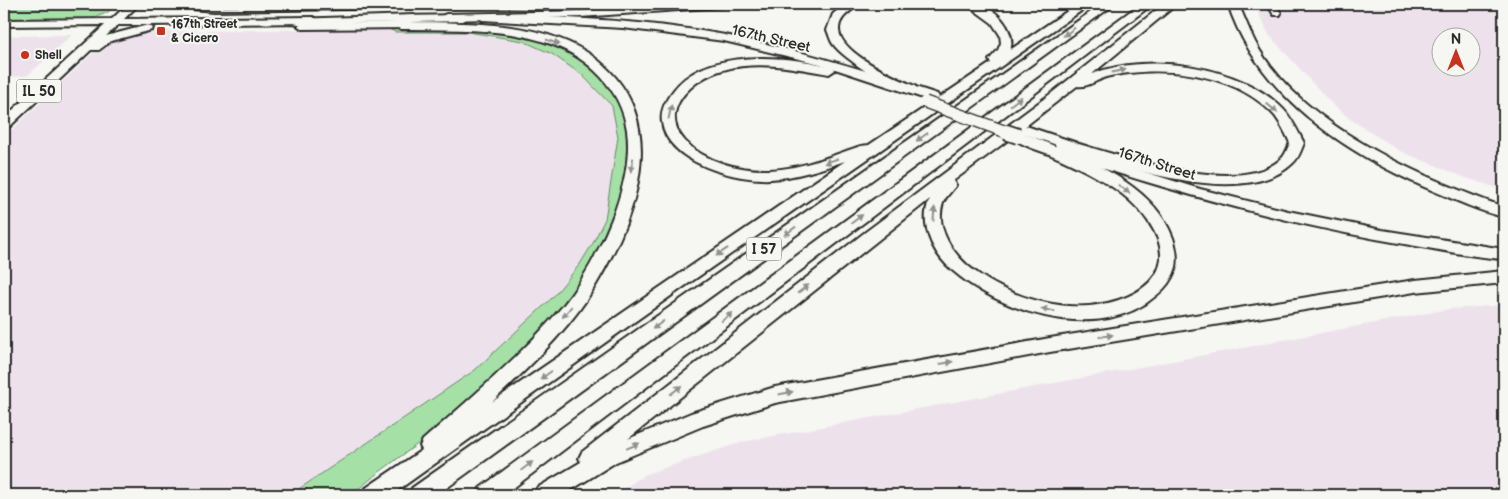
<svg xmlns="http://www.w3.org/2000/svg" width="1508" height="499" font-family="'Balsamiq Sans',sans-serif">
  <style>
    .built { fill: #ede2ec; fill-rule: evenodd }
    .green { fill: #a5e0a6; stroke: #688668 }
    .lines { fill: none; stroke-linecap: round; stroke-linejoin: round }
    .minor-casing { stroke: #2b2b2b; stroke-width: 4 }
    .major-casing { stroke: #2b2b2b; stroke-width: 4 }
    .highway-casing { stroke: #2b2b2b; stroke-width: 4 }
    .minor { fill: #f6f6f2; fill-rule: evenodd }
    .major { fill: #f6f6f2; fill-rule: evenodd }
    .highway { fill: #f6f6f2; fill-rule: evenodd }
    .major-bridge-far1-casing { stroke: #2b2b2b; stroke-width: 14; stroke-linecap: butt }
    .major-bridge-casing { stroke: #2b2b2b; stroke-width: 18; stroke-linecap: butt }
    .major-bridge-far1 { stroke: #f6f6f2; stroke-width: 11 }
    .major-bridge { stroke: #f6f6f2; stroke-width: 14 }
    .oneway { fill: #90908e }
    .poi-dot { fill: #c8321e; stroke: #f6f6f2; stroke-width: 2 }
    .labels { text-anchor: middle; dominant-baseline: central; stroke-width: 4; stroke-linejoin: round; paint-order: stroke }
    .far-poi-label { font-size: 12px; font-weight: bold; fill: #2b2b2b; stroke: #f6f6f2; text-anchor: start }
    .shield { fill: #f6f6f2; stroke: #686867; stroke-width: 1 }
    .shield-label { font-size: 14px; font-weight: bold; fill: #2b2b2b }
    .street-label { font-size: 15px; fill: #2b2b2b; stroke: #f6f6f2 }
  </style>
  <rect width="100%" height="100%" fill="#f6f6f2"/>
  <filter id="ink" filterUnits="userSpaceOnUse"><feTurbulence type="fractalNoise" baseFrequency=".02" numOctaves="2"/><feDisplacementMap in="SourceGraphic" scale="10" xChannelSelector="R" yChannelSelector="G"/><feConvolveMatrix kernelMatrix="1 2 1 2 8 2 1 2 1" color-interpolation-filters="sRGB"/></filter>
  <g filter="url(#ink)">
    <!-- built -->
    <g class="built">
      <path d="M1254,4h250v186l-38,-12 -66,-27 -50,-32 -20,-17 -61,-67zM1440,38h30v30h-30z"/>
      <path d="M387,28l8,4h73l55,9 29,13 18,12 12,10 30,29 6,32 -13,81 -12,25 -13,21 -27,33 -78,73 -185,125h-286v-358l91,-86 13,-10 36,-9z"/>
      <path d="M72,35l-45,41 -23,1v-41z"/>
      <path d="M1504,305v190h-890l32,-21 96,-32 707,-133z"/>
    </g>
    <!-- green -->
    <g class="green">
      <path d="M4,4h112l-9,9 -20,7 -83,1z"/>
      <path d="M387,28c39,-1 85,-2 123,5 37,7 98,33 110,72 19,57 -7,124 -38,172 -31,49 -73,91 -116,129 -28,24 -58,45 -88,67 -9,7 -20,18 -31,22 -7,3 -47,0 -57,0l185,-125 78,-73 27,-33 13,-21 12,-24 13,-82 -6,-31 -30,-31 -30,-21 -29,-13 -55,-9h-73z"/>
    </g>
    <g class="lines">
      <!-- minor casing -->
      <g class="minor-casing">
        <g id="minor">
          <path d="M185,4l29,3 319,-3 -4,2 -315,5 -21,-2z"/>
          <path d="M1267,4h8l6,9 -1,2h-6z"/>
        </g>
      </g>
      <!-- major casing -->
      <g class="major-casing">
        <g id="major">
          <path d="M128,4h11l-15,15 189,-2 5,3 -3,3 83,-1 -4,-3 5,-3 64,-1 5,3 -5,3 -52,1 4,3 -5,3 -107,1 -5,-3 3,-3 -153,2 5,3 -1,2 -41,11 -12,9h-8l-83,78 -4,1v-11l101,-93 -101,1v-6l108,-1zM118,25h30l-42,11z"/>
          <path d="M486,15c80,2 160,5 239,20 72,14 143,36 212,59l2,3 -2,3h-8l-109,-36 -96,-23 -101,-13 -141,-8 -1,-2 1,-2z"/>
          <path d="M1026,126l51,17 2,3 -6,4 127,39 88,22 94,19 122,19v10c-31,-2 -63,-9 -94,-14 -122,-20 -240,-54 -357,-93l-2,-3 6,-4 -36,-12 -1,-3 1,-3z"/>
        </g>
      </g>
      <!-- highway casing -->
      <g class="highway-casing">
        <g id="highway">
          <path d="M677,4h50l-6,3 -141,10 -134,3 -6,-3 6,-3 134,-3z"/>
          <path d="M845,4h13c-7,8 -18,12 -19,24 -2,24 57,50 76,58l1,3 -1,3c-17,4 -72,-34 -82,-48 -3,-4 -4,-10 -6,-14l6,-16z"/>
          <path d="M966,4c3,0 8,-1 12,0 18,3 39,28 32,46l68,-46h13l-409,284 -291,207h-27l2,-7 56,-38 -2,-4 3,-6c48,-42 98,-84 139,-133 34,-42 73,-122 65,-177 -6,-41 -39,-73 -76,-86 -47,-17 -101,-14 -150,-15l-6,-4 5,-3 -102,2 -4,-1 -2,-2 2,-2 120,-4 6,3 -2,2 -11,2c50,1 105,-1 153,17 22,8 41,21 56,39 53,65 11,159 -29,221 -26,38 -61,71 -95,103l353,-241c-24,8 -48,16 -74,18 -34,2 -104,-16 -109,-57 -2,-11 4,-23 11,-31 32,-44 115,-35 160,-24l2,3 -6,4c-34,-6 -71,-14 -106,-4 -30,8 -66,40 -38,71 19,21 57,30 84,29 32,-1 62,-14 92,-24l8,-1 122,-82 -2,-3 9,-10 3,-7 -1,-8 -8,-12z"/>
          <path d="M1102,4h13l-678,491h-27l2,-7z"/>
          <path d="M1140,4h13l-649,491h-26l2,-7z"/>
          <path d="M1164,4h13l-85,70c56,-22 150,-9 192,36 9,10 14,22 20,33 -3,7 -5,15 -11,20 -50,49 -179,0 -237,-17l-2,-3 2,-3 5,-1c51,13 180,62 222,18 3,-4 5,-10 7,-14 -4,-9 -9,-19 -15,-27 -35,-39 -97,-49 -146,-43 -8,1 -16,2 -23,4 -9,3 -19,11 -29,9l-59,46c13,3 26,10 39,15 44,19 98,42 116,91 3,9 5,19 3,29 -5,18 -17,27 -31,37 -58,36 -146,7 -193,-34 -19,-16 -34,-47 -22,-71l-302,240 63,-26 84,-26 275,-49 365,-58 89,-9v12l-89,9 -365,60 -275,51 -72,23 -87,36 -53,33h-28l2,-7 44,-26 -2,-4 3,-6 282,-219 189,-141zM1012,137c8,8 26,13 37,17 36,16 76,34 99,67 43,61 -30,89 -80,85 -37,-3 -72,-17 -100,-40 -17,-15 -33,-39 -25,-63 3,-7 9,-12 13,-18l-3,-4z"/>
          <path d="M1228,4h10c6,12 11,26 17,38 44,83 165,135 249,165v10c-23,-5 -46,-16 -68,-25 -88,-37 -177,-94 -208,-188z"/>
        </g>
      </g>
      <!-- minor -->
      <use href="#minor" class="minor"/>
      <!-- major -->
      <use href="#major" class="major"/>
      <!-- highway -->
      <use href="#highway" class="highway"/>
      <!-- major-bridge-far1 casing -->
      <g class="major-bridge-far1-casing">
        <path id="major-bridge-far1" d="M925,102l84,31"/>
      </g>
      <!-- major-bridge casing -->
      <g class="major-bridge-casing">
        <path id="major-bridge" d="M1006,132l12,4"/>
      </g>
      <!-- major-bridge-far1 -->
      <use href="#major-bridge-far1" class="major-bridge-far1"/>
      <!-- major-bridge -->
      <use href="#major-bridge" class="major-bridge"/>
    </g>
    <!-- one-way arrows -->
    <defs><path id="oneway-solid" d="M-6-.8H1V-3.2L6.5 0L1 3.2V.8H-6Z" transform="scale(1.25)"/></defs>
    <g class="oneway">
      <use href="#oneway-solid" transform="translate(1069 32) rotate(144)"/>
      <use href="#oneway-solid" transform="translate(553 42) rotate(19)"/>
      <use href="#oneway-solid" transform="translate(1119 71) rotate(-11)"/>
      <use href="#oneway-solid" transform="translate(1016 101) rotate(-37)"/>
      <use href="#oneway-solid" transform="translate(1272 108) rotate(40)"/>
      <use href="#oneway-solid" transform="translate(670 112) rotate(-78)"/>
      <use href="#oneway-solid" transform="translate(922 137) rotate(145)"/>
      <use href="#oneway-solid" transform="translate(831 161) rotate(161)"/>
      <use href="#oneway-solid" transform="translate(632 165) rotate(99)"/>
      <use href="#oneway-solid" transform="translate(1124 189) rotate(35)"/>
      <use href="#oneway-solid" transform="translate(934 214) rotate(-85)"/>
      <use href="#oneway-solid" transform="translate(857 219) rotate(-37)"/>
      <use href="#oneway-solid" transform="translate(790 231) rotate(144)"/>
      <use href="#oneway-solid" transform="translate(722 252) rotate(146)"/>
      <use href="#oneway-solid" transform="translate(803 289) rotate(-38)"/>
      <use href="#oneway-solid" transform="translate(1048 310) rotate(-169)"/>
      <use href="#oneway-solid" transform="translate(567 312) rotate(129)"/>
      <use href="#oneway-solid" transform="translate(727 317) rotate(-37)"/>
      <use href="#oneway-solid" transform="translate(658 325) rotate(144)"/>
      <use href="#oneway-solid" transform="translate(1106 336) rotate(-9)"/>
      <use href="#oneway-solid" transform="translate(946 363) rotate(-10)"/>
      <use href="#oneway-solid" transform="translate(546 375) rotate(145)"/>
      <use href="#oneway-solid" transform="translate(676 390) rotate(-38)"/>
      <use href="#oneway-solid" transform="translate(786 393) rotate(-11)"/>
      <use href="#oneway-solid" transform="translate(633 446) rotate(-23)"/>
      <use href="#oneway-solid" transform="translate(527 466) rotate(-37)"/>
    </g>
  </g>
  <!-- markers -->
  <g class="poi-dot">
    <rect x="156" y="26" width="10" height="10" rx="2.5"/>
    <circle cx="25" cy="55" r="5"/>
  </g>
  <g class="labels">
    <!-- far-poi labels -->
    <g class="far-poi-label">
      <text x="171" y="24">167th Street<tspan x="171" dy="14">&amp; Cicero</tspan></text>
      <text x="35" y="55">Shell</text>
    </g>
    <!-- shield labels -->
    <g class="shield">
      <rect x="16.5" y="79.5" width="45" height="23" rx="4"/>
      <rect x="746.5" y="237.5" width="35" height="23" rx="4"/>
    </g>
    <g class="shield-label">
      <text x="39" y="91">IL 50</text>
      <text x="764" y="249">I 57</text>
    </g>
    <!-- street labels -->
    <g class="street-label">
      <text transform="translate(771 39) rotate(13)">167th Street</text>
      <text transform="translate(1157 164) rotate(17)">167th Street</text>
    </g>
  </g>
  <!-- margin -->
  <rect width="1508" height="499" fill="none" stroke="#f6f6f2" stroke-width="20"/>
  <rect x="10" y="10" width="1488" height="479" fill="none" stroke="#2b2b2b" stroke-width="2" filter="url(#ink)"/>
  <!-- north arrow -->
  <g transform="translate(1456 52)"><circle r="24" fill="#f6f6f2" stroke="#a5a5a2"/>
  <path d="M0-4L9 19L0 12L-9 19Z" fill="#c8321e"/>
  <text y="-8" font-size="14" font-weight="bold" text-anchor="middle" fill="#2b2b2b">N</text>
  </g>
</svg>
